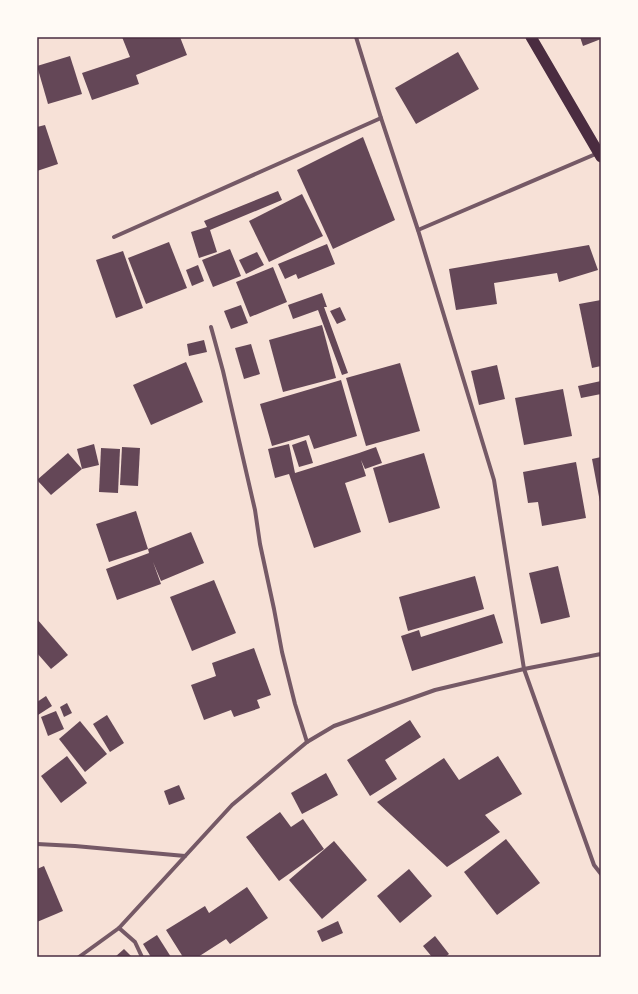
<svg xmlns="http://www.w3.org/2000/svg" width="638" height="994" font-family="Signika,sans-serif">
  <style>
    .building { fill: #644757 }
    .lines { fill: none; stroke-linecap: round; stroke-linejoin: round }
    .minor { stroke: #755966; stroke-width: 4 }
    .trunk { stroke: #4a2c40; stroke-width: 11 }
    .neatline { fill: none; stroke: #4a2c40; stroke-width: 1.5 }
  </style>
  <rect width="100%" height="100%" fill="#f7e1d7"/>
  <!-- building -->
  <g class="building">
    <path d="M122,37h58l7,18 -51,20 3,9 -47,16 -10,-27 48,-16z"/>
    <path d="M580,37h21v2l-18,7z"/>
    <path d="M458,52l21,37 -63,35 -21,-36z"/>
    <path d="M70,56l12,38 -34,10 -11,-38z"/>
    <path d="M45,125l13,39 -21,7v-44z"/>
    <path d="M363,137l32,83 -62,29 -36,-79z"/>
    <path d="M278,191l4,9 -72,30 7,22 -18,6 -8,-26 16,-5 -3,-6z"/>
    <path d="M302,194l21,42 -54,26 -20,-41z"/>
    <path d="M169,242l18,46 -41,16 -18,-46z"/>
    <path d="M327,244l8,20 -37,15 -2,-5 -11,5 -7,-15z"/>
    <path d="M589,245l9,25 -39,12 -2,-9 -63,10 3,21 -41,6 -7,-41z"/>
    <path d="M230,249l11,27 -28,11 -11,-27z"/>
    <path d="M123,251l20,57 -27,10 -20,-58z"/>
    <path d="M257,252l7,13 -18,9 -7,-14z"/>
    <path d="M198,265l6,16 -12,5 -6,-16z"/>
    <path d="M273,267l14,35 -37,15 -14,-35z"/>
    <path d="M322,293l5,14h-3l24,66 -6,2 -24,-65 -25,9 -5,-14z"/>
    <path d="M601,300v66l-9,2 -13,-64z"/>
    <path d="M241,305l7,18 -17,6 -7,-18z"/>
    <path d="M340,307l6,13 -9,4 -7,-13z"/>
    <path d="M322,325l14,53 -53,14 -14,-52z"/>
    <path d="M204,340l3,12 -18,4 -2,-12z"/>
    <path d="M251,344l9,30 -16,5 -9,-31z"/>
    <path d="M186,362l17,40 -52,23 -18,-40z"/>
    <path d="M400,363l20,68 -54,15 -20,-68z"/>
    <path d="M497,365l8,34 -26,6 -8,-34z"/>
    <path d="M341,380l16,56 -43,13 -5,-14 -37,11 -12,-42z"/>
    <path d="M601,381v13l-20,4 -3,-12z"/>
    <path d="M563,389l9,47 -48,9 -9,-47z"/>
    <path d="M306,440l7,23 -14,4 -7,-22z"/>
    <path d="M94,444l5,21 -17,4 -5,-20z"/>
    <path d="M289,444l6,29 64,-20 17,-6 6,16 -17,6 -4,-9 5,16 -21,7 16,49 -47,16 -25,-74 -14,4 -7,-29z"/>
    <path d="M122,447l18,1 -2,38 -18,-1z"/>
    <path d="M101,448l19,1 -2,44 -19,-1z"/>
    <path d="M68,453l14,16 -31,26 -14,-15z"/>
    <path d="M424,453l16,55 -51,15 -16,-55z"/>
    <path d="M601,457v45h-1l-8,-43z"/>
    <path d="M576,462l10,56 -44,8 -4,-24 -10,1 -5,-31z"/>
    <path d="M136,511l12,38 43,-17 13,31 -43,18 -8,-19 8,22 -44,16 -11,-31 43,-16 -1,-4 -39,13 -13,-38z"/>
    <path d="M558,566l12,51 -29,7 -12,-51z"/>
    <path d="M475,576l9,33 -76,22 -9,-34z"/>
    <path d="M214,580l22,53 -44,18 -22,-54z"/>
    <path d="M494,614l9,29 -91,28 -11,-35 18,-6 2,7z"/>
    <path d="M37,619l31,36 -17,14 -14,-16z"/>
    <path d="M254,648l17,47 -14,5 3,8 -26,9 -3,-7 -27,10 -13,-35 25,-9 -4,-13z"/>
    <path d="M46,696l6,10 -14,9 -1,-13z"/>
    <path d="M67,703l5,10 -8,4 -4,-10z"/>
    <path d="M56,711l8,18 -16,7 -7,-19z"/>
    <path d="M107,715l17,28 -14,9 -17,-28z"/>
    <path d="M410,720l11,17 -36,23 12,19 -27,17 -23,-36z"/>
    <path d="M80,721l27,33 -22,18 -26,-33z"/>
    <path d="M67,756l20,27 -26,20 -20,-27z"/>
    <path d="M498,756l24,38 -37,21 15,17 -53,35 -70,-65 67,-44 15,22z"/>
    <path d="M326,773l12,22 -36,19 -11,-21z"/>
    <path d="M179,785l6,14 -16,6 -5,-14z"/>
    <path d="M280,812l11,15 12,-8 21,30 -45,32 -33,-44z"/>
    <path d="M506,839l34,44 -43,32 -33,-43z"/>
    <path d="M334,841l33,39 -45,39 -33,-39z"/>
    <path d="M44,866l19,45 -26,11v-53z"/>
    <path d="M409,869l23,27 -32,27 -23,-27z"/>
    <path d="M247,887l21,31 -38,26 -4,-5 -28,18h-15l-17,-27 39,-24 4,7z"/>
    <path d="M338,921l5,12 -21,9 -5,-11z"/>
    <path d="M157,935l14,22h-20l-8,-13z"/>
    <path d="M435,936l14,18 -4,3h-13l-9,-11z"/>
    <path d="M124,949l8,8h-17z"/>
  </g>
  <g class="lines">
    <!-- minor -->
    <g class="minor">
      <path d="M356,37l25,81 37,112 76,250 30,189 70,196 7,9"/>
      <path d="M418,230l180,-77"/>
      <path d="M114,237l267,-119"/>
      <path d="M211,327l12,44 32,139 5,34 14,65 8,43 13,52 12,38"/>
      <path d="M37,844l38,2 110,10"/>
      <path d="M119,928l16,14 7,15"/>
      <path d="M79,957l40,-29 113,-123 75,-63 27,-16 101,-36 89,-21 77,-15"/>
    </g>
    <!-- trunk -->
    <path class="trunk" d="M531,37l70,120"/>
  </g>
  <!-- border -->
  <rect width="638" height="994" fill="none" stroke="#fffaf5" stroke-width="76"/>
  <rect x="38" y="38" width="562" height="918" class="neatline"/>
</svg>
